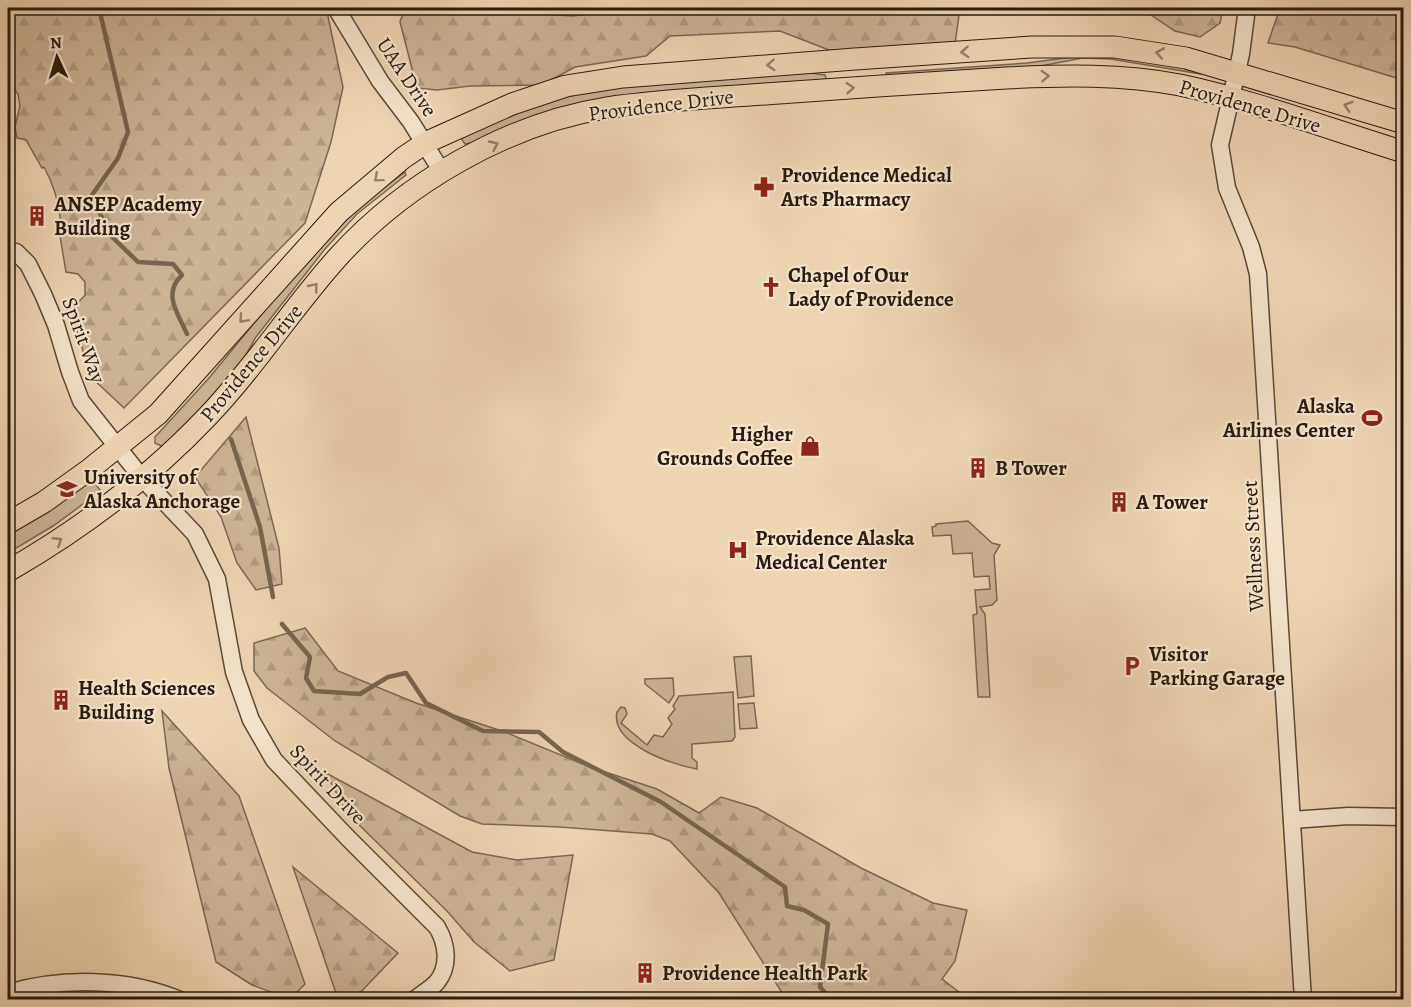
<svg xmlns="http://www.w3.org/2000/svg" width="1411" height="1007" font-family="Alegreya,serif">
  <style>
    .green { fill: #ccb596; stroke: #796852; stroke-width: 1.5 }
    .forest { fill: url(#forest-firs); stroke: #796852; stroke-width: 1.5 }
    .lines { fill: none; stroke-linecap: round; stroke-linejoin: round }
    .stream { stroke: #75654f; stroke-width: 4.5 }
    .minor-casing { stroke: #584a37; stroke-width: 19 }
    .major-casing { stroke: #261b0e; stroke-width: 23 }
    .minor { stroke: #f4e4cd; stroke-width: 16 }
    .major { stroke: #eed5b2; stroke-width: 21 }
    .oneway { stroke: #948168 }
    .labels { text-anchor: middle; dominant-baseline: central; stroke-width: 4.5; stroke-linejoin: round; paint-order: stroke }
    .street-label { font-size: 21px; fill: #261b0e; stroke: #f4e4cd }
    .poi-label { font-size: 21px; font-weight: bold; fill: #261b0e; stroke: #f4e4cd; text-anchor: start }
  </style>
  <defs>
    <pattern id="forest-firs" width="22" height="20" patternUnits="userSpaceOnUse" patternTransform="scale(1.5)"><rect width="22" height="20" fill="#ccb596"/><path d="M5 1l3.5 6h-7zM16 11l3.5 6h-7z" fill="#af9b80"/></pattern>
  </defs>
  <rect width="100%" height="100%" fill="#eed5b2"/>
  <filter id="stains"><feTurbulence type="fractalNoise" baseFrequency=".00333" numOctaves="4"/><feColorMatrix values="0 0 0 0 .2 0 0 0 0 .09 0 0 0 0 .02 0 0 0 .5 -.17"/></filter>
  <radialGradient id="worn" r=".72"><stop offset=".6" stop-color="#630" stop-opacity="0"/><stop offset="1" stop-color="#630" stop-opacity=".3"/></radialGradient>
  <!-- green -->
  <g class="green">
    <path d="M1080,56l52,2 69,13v3l-90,-15 -28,-1 -48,9 -148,9 -1,-3 141,-10z"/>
    <path d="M803,72l22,3 1,3 -1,2 -207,16c-52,9 -99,26 -147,47l-6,1 -3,-4 2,-5c36,-15 73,-32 111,-40 75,-17 152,-18 228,-23z"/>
    <path d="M405,172l1,3 -49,39 -32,35 -69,88 -21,37 -67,70 -7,2 -6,-3v-6l54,-59 74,-90 54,-59 28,-27z"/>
    <path d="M92,480l9,11 -48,35 -45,27v-19z"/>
    <path d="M968,521l24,22 8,2 -6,10 3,45 -5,5 -12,2 5,7 5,83h-12l-5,-82 4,-1 -2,-24 15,-1 -1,-13 -15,1 -2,-24 -19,1 -2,-19 -18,1 -1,-9 4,-1v-2z"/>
    <path d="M751,656l3,40 -16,2 -4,-41z"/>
    <path d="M673,678l1,17 -5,8 -24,-19v-5z"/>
    <path d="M733,692l2,45 -3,4 -40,3v14l5,4v7c-24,-4 -87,-25 -80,-57l4,-5 4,1 2,6 -6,9 26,22 7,-10 9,2 9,-13 -4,-6 7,-9 -2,-3 6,-10z"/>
    <path d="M754,703l3,25 -17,1 -2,-25z"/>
  </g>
  <!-- forest -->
  <g class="forest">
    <path d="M8,8h317l2,4 16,75 -12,55 -26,81 -181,185 -33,-31 -18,-59 2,-12 10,-11v-13l-7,-8 -12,-2 -8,-48 3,-1c-2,-20 -7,-38 -17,-56l-2,1 -16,-28 -9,-2 -2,-11 5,-21 -2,-12 -10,-14z"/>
    <path d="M405,8h52l1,1 115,7 58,-8h329l-5,36 -121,8 -54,-21 -110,5 -24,20 -71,11 -33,18 -72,1 -33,4 -20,-2 -17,-66z"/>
    <path d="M1148,8h75l-3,15 -20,14 -25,-6 -33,-22z"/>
    <path d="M1280,8h123v72l-108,-33 -27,-4z"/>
    <path d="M246,417l33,131 3,36 -26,6 -19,-27 -16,-46 -26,-40z"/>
    <path d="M305,628l33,43 78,32 89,29 85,35 67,22 42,24 22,-16 36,11 104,60 72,35 34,7 -12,51 -13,18 26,20h-182l-67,-106 -49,-52 -18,-7 -92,-7 -78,-3 -22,-8 -125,-75 -68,-53 -13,-17v-28z"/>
    <path d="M162,711l77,85 66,188 -15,15 -38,-14 -36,-23 -47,-194z"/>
    <path d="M326,773l146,79 45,8 56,-5 -19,105 -44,11 -36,-29 -27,-31 -100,-98z"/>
    <path d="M293,867l105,86 -44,46h-16z"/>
  </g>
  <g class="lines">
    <!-- stream -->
    <g class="stream">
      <path d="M99,8l29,124 -10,26 -26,37 17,39 29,28 35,2 9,11c-20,19 -4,38 5,59"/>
      <path d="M231,439l29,88 13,70"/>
      <path d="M282,624l28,33 -4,21 8,13 46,3 28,-17 18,-4 20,30 57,28 56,1 24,20 98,50 124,85 2,19 17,4 24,14 -8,63 12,13"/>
    </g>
    <!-- minor casing -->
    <g class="minor-casing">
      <g id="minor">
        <path d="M336,8l44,73 31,41 31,50"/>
        <path d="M1247,8l-6,46 -21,91 7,43 24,59 7,27 45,726"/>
        <path d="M8,255l8,-3 12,12 15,30 13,31 14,47 11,29 61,77 53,56 22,45 17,93 17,48 23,40 73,77 90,90c10,17 13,39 0,55 -6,7 -16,12 -23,18"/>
        <path d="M1292,820l56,-4 56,1"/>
        <path d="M8,993c54,-16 119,-15 172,7"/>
      </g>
    </g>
    <!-- major casing -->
    <g class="major-casing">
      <g id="major">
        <path d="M8,523l36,-21 46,-33 68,-55 181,-202 64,-54 22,-15 87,-39 54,-18 57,-9 232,-18 177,-12h83l71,11 218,65"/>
        <path d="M8,571c73,-42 141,-93 199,-154 48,-50 85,-109 131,-160 67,-74 169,-133 268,-149 53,-8 106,-10 159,-14 80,-6 161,-11 241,-16 58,-3 116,-4 174,7 75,16 149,44 224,67"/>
      </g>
    </g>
    <!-- minor -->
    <use href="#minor" class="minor"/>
    <!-- major -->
    <use href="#major" class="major"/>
  </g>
  <!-- one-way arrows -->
  <defs><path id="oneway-chevron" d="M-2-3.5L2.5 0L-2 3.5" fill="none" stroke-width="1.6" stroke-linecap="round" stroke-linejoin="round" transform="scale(1.5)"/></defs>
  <g class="oneway">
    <use href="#oneway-chevron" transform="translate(965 52) rotate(176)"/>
    <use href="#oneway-chevron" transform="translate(1160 53) rotate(-170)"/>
    <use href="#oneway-chevron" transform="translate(771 65) rotate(176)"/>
    <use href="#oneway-chevron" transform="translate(1045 76) rotate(-3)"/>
    <use href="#oneway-chevron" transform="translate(850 88) rotate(-4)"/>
    <use href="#oneway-chevron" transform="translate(1348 106) rotate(-163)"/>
    <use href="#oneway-chevron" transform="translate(494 145) rotate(-25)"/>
    <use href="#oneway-chevron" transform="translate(378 178) rotate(140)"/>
    <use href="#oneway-chevron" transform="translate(314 287) rotate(-51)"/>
    <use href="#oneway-chevron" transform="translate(243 319) rotate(131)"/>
    <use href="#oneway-chevron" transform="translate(58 541) rotate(-33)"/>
  </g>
  <!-- icons -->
  <defs>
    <g id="pharmacy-bare" transform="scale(1.62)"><path d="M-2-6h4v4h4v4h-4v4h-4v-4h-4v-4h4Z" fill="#8f2418" stroke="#f4e4cd" stroke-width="2.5" paint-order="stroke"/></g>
    <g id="building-bare" transform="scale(1.62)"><path d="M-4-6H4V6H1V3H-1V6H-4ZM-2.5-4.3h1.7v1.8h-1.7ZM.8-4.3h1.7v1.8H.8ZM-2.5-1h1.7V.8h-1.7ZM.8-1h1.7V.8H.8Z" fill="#8f2418" stroke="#f4e4cd" stroke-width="2.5" paint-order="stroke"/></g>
    <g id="church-bare" transform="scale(1.62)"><path d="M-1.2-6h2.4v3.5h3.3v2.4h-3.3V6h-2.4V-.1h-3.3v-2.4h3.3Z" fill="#8f2418" stroke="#f4e4cd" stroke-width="2.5" paint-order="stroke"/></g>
    <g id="stadium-bare" transform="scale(1.62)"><path d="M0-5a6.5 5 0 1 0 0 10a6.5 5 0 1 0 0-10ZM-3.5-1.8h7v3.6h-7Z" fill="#8f2418" stroke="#f4e4cd" stroke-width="2.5" paint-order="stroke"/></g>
    <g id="shop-bare" transform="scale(1.62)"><path d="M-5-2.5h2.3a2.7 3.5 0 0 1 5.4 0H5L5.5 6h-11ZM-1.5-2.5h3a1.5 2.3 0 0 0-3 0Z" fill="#8f2418" stroke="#f4e4cd" stroke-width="2.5" paint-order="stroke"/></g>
    <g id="university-bare" transform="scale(1.62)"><path d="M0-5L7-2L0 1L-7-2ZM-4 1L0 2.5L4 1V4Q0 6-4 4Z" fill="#8f2418" stroke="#f4e4cd" stroke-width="2.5" paint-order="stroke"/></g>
    <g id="hospital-bare" transform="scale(1.62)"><path d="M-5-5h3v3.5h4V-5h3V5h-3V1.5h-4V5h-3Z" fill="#8f2418" stroke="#f4e4cd" stroke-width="2.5" paint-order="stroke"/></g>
    <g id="parking-bare" transform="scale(1.62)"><path d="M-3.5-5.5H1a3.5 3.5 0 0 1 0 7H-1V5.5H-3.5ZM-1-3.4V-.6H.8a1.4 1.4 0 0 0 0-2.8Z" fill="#8f2418" stroke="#f4e4cd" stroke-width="2.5" paint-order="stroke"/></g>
  </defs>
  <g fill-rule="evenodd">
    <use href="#pharmacy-bare" x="764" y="187"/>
    <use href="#building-bare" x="37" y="216"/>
    <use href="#church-bare" x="771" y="287"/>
    <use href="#stadium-bare" x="1372" y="418"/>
    <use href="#shop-bare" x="810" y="446"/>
    <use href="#building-bare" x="978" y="468"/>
    <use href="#university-bare" x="67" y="489"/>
    <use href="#building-bare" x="1119" y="502"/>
    <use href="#hospital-bare" x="738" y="550"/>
    <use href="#parking-bare" x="1132" y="666"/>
    <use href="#building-bare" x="61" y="700"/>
    <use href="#building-bare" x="645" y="973"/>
  </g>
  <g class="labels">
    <!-- street labels -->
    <g class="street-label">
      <text transform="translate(407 77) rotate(56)">UAA Drive</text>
      <text transform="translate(661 105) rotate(-7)">Providence Drive</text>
      <text transform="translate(1250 106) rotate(16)">Providence Drive</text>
      <text transform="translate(84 340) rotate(70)">Spirit Way</text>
      <text transform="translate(251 363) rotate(-50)">Providence Drive</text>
      <text transform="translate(1253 546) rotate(-93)">Wellness Street</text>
      <text transform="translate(328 784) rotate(47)">Spirit Drive</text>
    </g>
    <!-- poi labels -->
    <g class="poi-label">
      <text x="781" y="175">Providence Medical<tspan x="781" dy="24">Arts Pharmacy</tspan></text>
      <text x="54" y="204">ANSEP Academy<tspan x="54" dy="24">Building</tspan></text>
      <text x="788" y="275">Chapel of Our<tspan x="788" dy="24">Lady of Providence</tspan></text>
      <text x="1355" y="406" text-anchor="end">Alaska<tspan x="1355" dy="24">Airlines Center</tspan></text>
      <text x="793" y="434" text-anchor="end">Higher<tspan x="793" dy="24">Grounds Coffee</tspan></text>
      <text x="995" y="468">B Tower</text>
      <text x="84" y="477">University of<tspan x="84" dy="24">Alaska Anchorage</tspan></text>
      <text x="1136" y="502">A Tower</text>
      <text x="755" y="538">Providence Alaska<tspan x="755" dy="24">Medical Center</tspan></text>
      <text x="1149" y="654">Visitor<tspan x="1149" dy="24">Parking Garage</tspan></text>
      <text x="78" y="688">Health Sciences<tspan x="78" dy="24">Building</tspan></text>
      <text x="662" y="973">Providence Health Park</text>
    </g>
  </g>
  <!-- margin -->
  <rect width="1411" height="1007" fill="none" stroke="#eed5b2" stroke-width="30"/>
  <rect x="9" y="9" width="1393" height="989" fill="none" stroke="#261b0e" stroke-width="3"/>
  <rect x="15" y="15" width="1381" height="977" fill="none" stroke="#261b0e" stroke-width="1.5"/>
  <!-- north arrow -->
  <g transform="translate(57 57) rotate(356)" stroke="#f4e4cd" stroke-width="4.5" paint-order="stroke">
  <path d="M0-4.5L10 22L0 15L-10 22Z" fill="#261b0e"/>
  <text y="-9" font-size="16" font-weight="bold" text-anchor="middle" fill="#261b0e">N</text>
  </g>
  <rect width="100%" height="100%" filter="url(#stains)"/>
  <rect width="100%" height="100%" fill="url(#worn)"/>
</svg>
